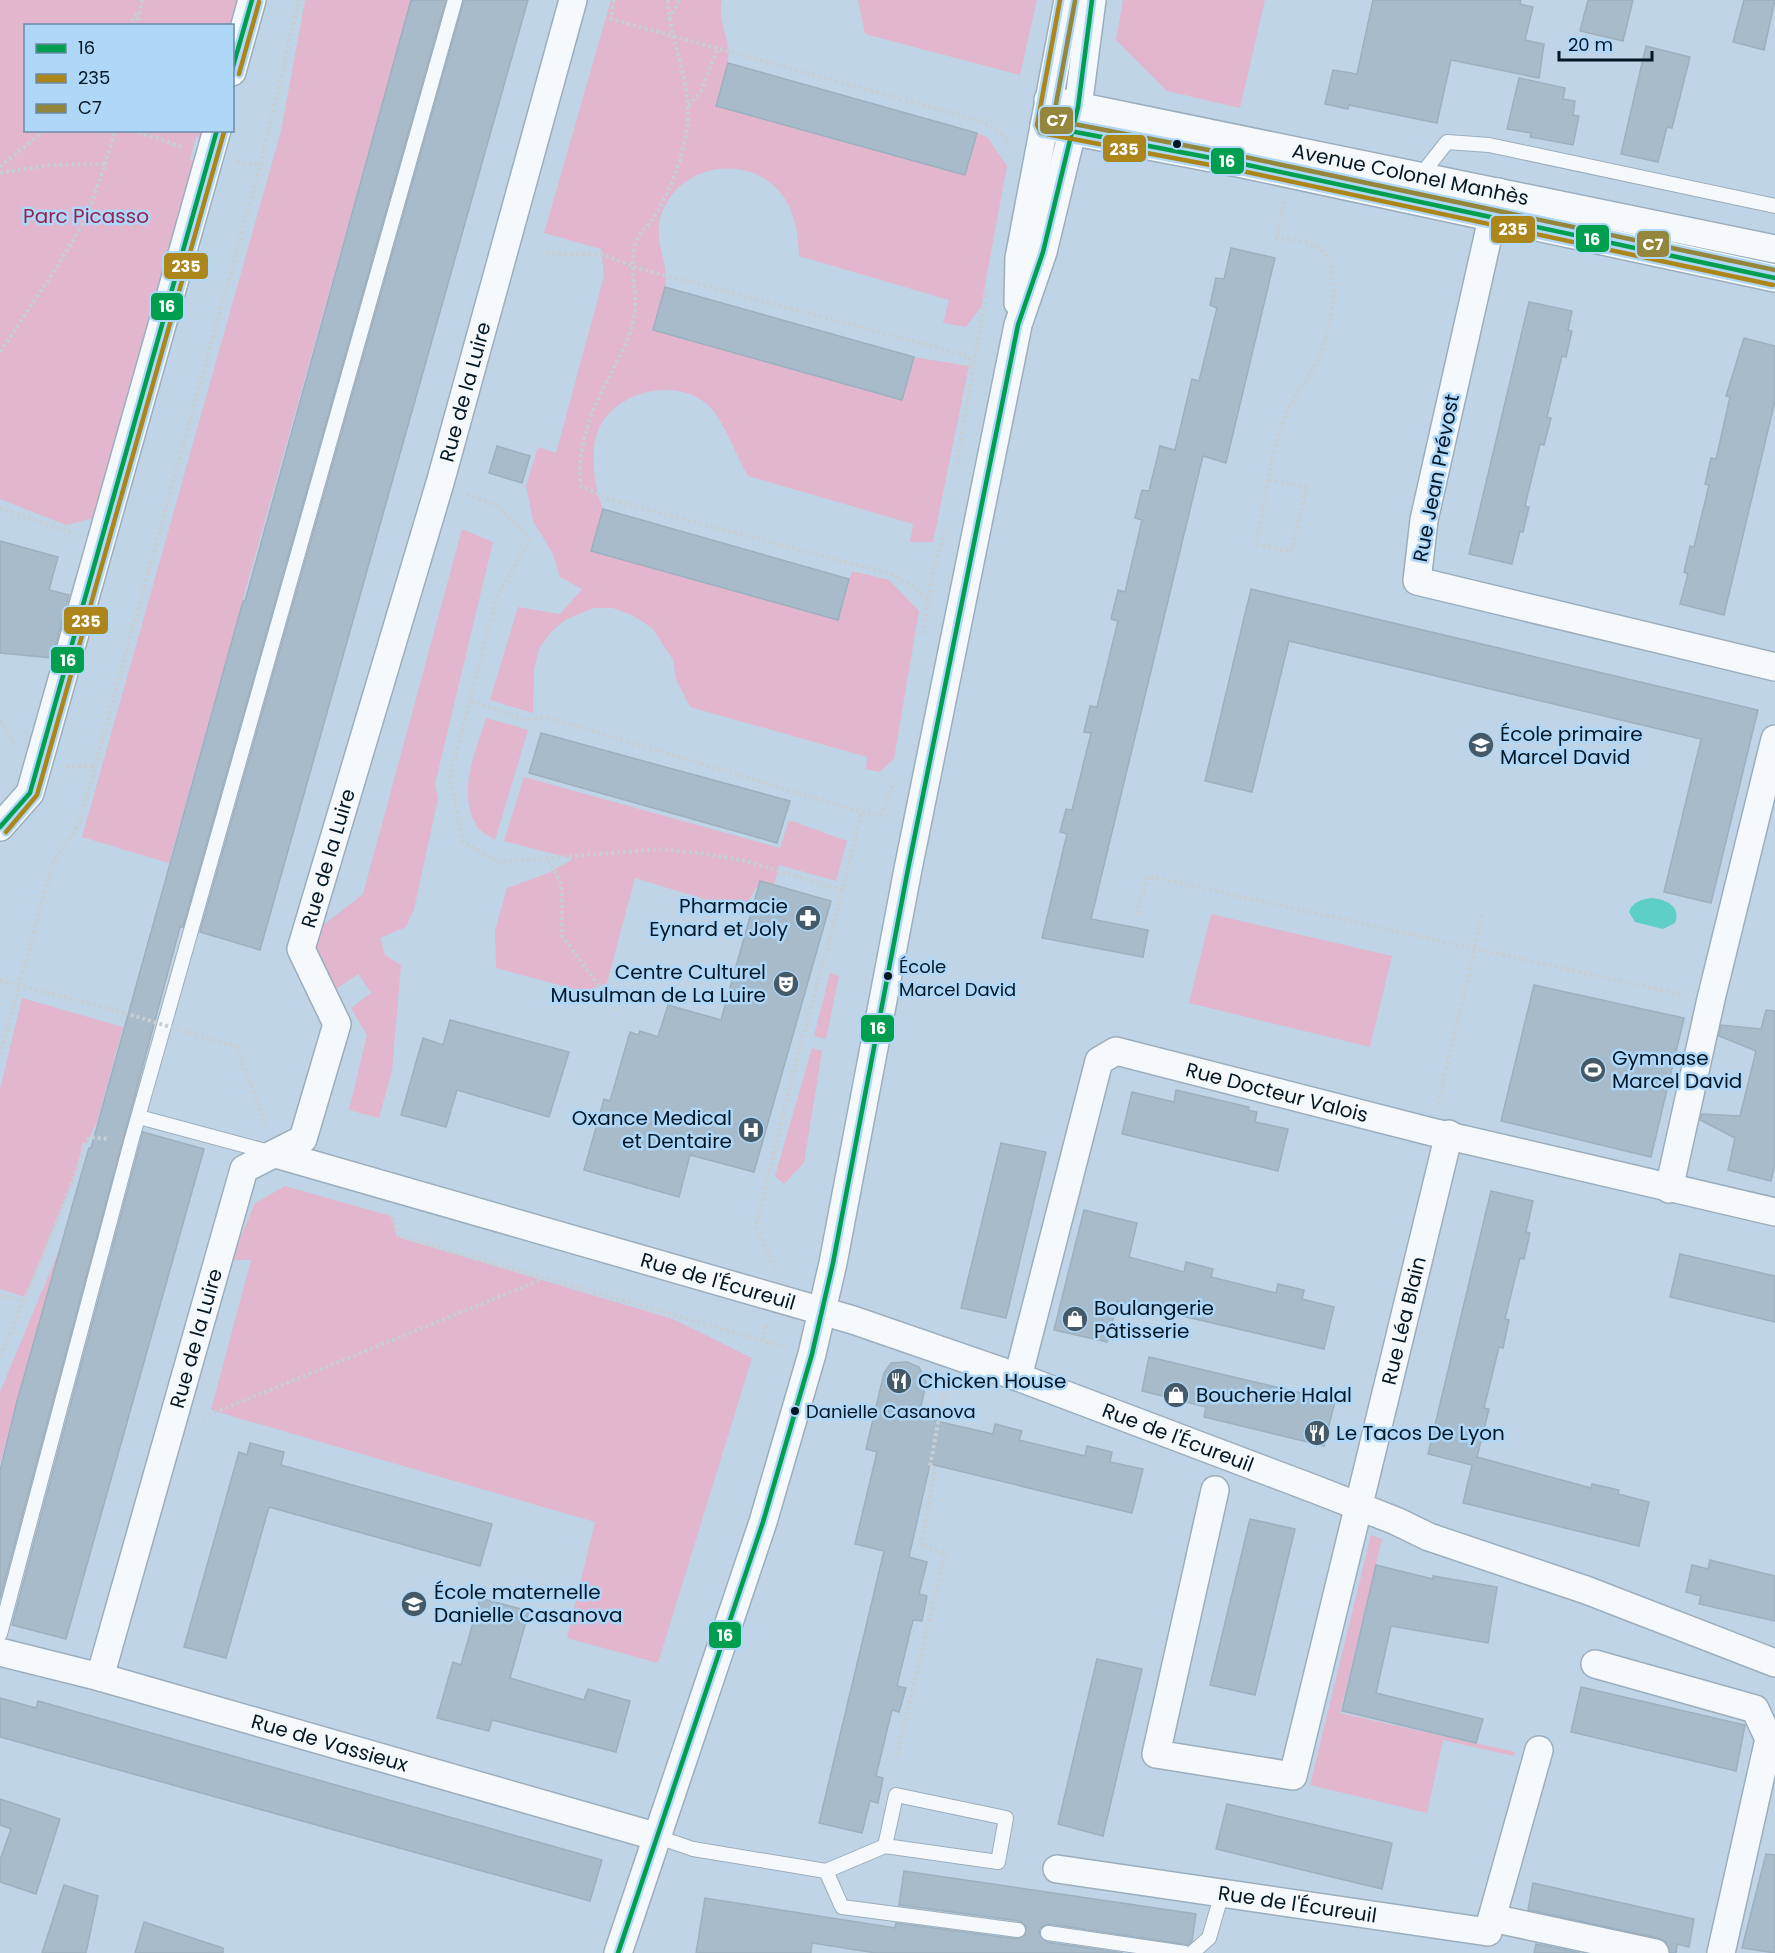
<svg xmlns="http://www.w3.org/2000/svg" width="1775" height="1953" font-family="Poppins,sans-serif">
  <style>
    .green { fill: #e2b6cd }
    .water { fill: #5dcfc7 }
    .building { fill: #a7bbcb; stroke: #9cb0bf; stroke-width: 1.5 }
    .lines { fill: none; stroke-linecap: round; stroke-linejoin: round }
    .lane-casing { stroke: #9baebd; stroke-width: 16 }
    .street-casing { stroke: #9baebd; stroke-width: 30 }
    .path { stroke: #c7ced4; stroke-width: 4; stroke-dasharray: 3 3; stroke-linecap: butt }
    .lane { stroke: #f5f9fb; stroke-width: 14 }
    .street { stroke: #f5f9fb; stroke-width: 27 }
    .path-bridge { stroke: #c7ced4; stroke-width: 4; stroke-dasharray: 3 3; stroke-linecap: butt }
    .bus-1-casing { stroke: #aed7f8; stroke-width: 9 }
    .bus-2-casing { stroke: #aed7f8; stroke-width: 9 }
    .bus-3-casing { stroke: #aed7f8; stroke-width: 9 }
    .bus-1 { stroke: #009f4f; stroke-width: 4.5 }
    .bus-2 { stroke: #ad861b; stroke-width: 4.5 }
    .bus-3 { stroke: #94873d; stroke-width: 4.5 }
    .bus-dot { fill: #031725; stroke: #aed7f8; stroke-width: 2 }
    .labels { text-anchor: middle; dominant-baseline: central; stroke-width: 5; stroke-linejoin: round; paint-order: stroke }
    .bus-label { font-size: 18px; fill: #031725; stroke: #aed7f8; text-anchor: start }
    .street-label { font-size: 20px; fill: #031725; stroke: #aed7f8 }
    .park-label { font-size: 20px; fill: #93244e; stroke: #aed7f8 }
    .poi-label { font-size: 20px; fill: #031725; stroke: #aed7f8; text-anchor: start }
    .line-badge { stroke: #aed7f8; stroke-width: 2 }
    .badge-label { font-size: 16px; text-anchor: middle; font-weight: bold; fill: #fff }
  </style>
  <rect width="100%" height="100%" fill="#bfd5e7"/>
  <!-- green -->
  <g class="green">
    <path d="M0,0h239l-7,25 -206,1v104l176,1 -2,7 -4,-1 -6,23 4,1 -100,357 -28,7 -66,-26z"/>
    <path d="M305,0h106l-242,863 -87,-26 199,-706z"/>
    <path d="M611,0h111c-4,17 3,30 6,46 3,20 -8,41 -12,60l249,69 12,-42 10,4 20,29 -26,141 -15,20 -23,-4 6,-23 -150,-44c-1,-20 -3,-40 -14,-57 -28,-44 -97,-39 -120,7 -16,31 4,51 0,80 -1,15 -9,30 -12,44l248,70 13,-43 55,9 -36,176h-23l3,-18 -165,-48c-10,-17 -25,-55 -37,-68 -31,-33 -97,-18 -113,23 -8,20 -4,43 0,63 1,6 5,12 5,18 -2,13 -9,26 -12,39l247,69 14,-49 37,9 30,31 -25,148 -15,13 -13,-3 1,-12 -177,-50 -14,-28 -3,-19 -20,-31 -19,-13 -21,-8h-19l-29,12 -14,12 -12,17 -5,21 -1,43 -43,-13 28,-93 42,7 22,-25 -22,-12 -7,-23 -20,-33 -7,-35 12,-39 18,6 48,-177 -3,-27 -57,-16z"/>
    <path d="M858,0h179l-17,75 -155,-41z"/>
    <path d="M1123,0h142l-25,108 -73,-17 -51,-51z"/>
    <path d="M462,529l31,13 -58,242 3,15 -24,110 -8,18 -26,11 5,17 16,10 -9,106 -13,47 -30,-8 18,-75 -16,-27 20,-15 -13,-19 -22,15 -28,-52 55,-43z"/>
    <path d="M486,718l42,12 -33,110c-5,-4 -15,-8 -18,-14 -21,-34 -1,-74 9,-108z"/>
    <path d="M524,777l256,71 9,-28 58,21 -11,40 -57,-16 -5,20 -14,-4 -17,30 -108,-33 -28,105 -22,9 -89,-24 -1,-38 12,-42 41,-15 25,-14 -69,-18z"/>
    <path d="M1211,914l181,42 -22,91 -181,-44z"/>
    <path d="M830,973l9,3 -13,63 -12,-3z"/>
    <path d="M22,998l101,29 -26,95 -10,21 -4,-1 -8,34 -50,121 -25,-8v-200z"/>
    <path d="M812,1048l10,3 -18,112 -20,21 -9,-8z"/>
    <path d="M285,1186l106,30 6,21 276,82 79,39 -94,305 -91,-25 28,-116 -384,-112 40,-150h-20l24,-57z"/>
    <path d="M60,1248l-60,215v-71z"/>
    <path d="M1371,1535l11,4 -42,174 175,39 -1,4 -71,-16 -16,73 -117,-28z"/>
  </g>
  <!-- water -->
  <path class="water" d="M1652,898c15,2 29,8 23,25l-12,6 -28,-7 -6,-10c3,-10 13,-13 23,-14z"/>
  <!-- building -->
  <g class="building">
    <path d="M411,0h35l-263,927h-3l-180,672v-128l16,-66 63,-223 10,-34h2l152,-547h2z"/>
    <path d="M464,0h64l-268,950 -60,-18z"/>
    <path d="M1373,0h148l-1,4 13,3 -8,33 19,4 -5,34 -88,-18 -14,63 -88,-18 -1,4 -23,-5 8,-34 24,4z"/>
    <path d="M1588,0h45l-10,41 -43,-10z"/>
    <path d="M1744,0h31l-11,50 -31,-8z"/>
    <path d="M1646,46l44,11 -18,71 -5,-1 -9,35 -37,-8z"/>
    <path d="M728,63l249,70 -12,42 -249,-69z"/>
    <path d="M1519,78l46,10 -2,11 12,2 -2,14 6,1 -6,29 -43,-8 1,-4 -24,-4z"/>
    <path d="M1231,248l44,10 -49,205 -23,-7 -112,463 57,11 -5,27 -101,-19 25,-104 -7,-2 6,-23 6,1 19,-77 -7,-1 6,-26 7,1 21,-86 -7,-2 7,-29 7,2 17,-72 -7,-2 7,-28 7,1 11,-45 15,4 17,-71 7,2 18,-73 -7,-3 6,-27 8,1z"/>
    <path d="M665,287l249,70 -12,43 -249,-70z"/>
    <path d="M1529,302l43,9 -4,19 4,1 -6,26 -4,-1 -15,61 4,1 -7,27 -4,-1 -15,62 4,1 -6,25 -3,-1 -8,33 -43,-10z"/>
    <path d="M1744,338l31,8v55l-51,214 -44,-11 8,-30 -4,-2 6,-26 4,1 15,-62 -4,-1 6,-26 5,1 14,-62 -4,-1z"/>
    <path d="M497,446l33,10 -8,27 -33,-10z"/>
    <path d="M603,509l246,70 -11,41 -247,-69z"/>
    <path d="M0,541l58,16 -9,33 20,5 -17,63 -52,-5z"/>
    <path d="M1251,589l507,121 -47,193 -47,-11 37,-153 -412,-98 -37,151 -47,-11z"/>
    <path d="M541,733l249,68 -13,42 -248,-70z"/>
    <path d="M760,881l71,20 -77,271 -64,-17 -11,42 -95,-27 20,-71 6,2 20,-69 8,3 2,-4 18,6 10,-32 53,15z"/>
    <path d="M1534,985l150,33 -33,139 -150,-36z"/>
    <path d="M1766,1010l9,1v153l-4,17 -43,-11 7,-32 -35,-18 2,-6 38,2 16,-65 -37,-15 2,-11 40,4z"/>
    <path d="M450,1020l119,32 -20,65 -92,-27 -11,37 -45,-12 22,-77 20,7z"/>
    <path d="M1176,1090l73,17 -1,3 9,2 -2,10 33,7 -10,42 -156,-37 10,-42 42,10z"/>
    <path d="M143,1132l61,17 -138,490 -54,-14z"/>
    <path d="M1001,1143l45,9 -40,166 -45,-10z"/>
    <path d="M1491,1191l42,10 -7,31 4,1 -6,26 -4,-1 -15,61 4,1 -6,28 -4,-1 -15,61 5,1 -12,48 114,31 1,-4 27,6 -1,4 31,8 -10,44 -176,-43 9,-38 -44,-11z"/>
    <path d="M1084,1210l53,13 -8,34 55,15 2,-10 27,7 -2,8 65,16 2,-9 26,6 -2,9 32,8 -10,42 -206,-48 -11,41 -53,-12z"/>
    <path d="M1680,1254l95,22v46l-105,-25z"/>
    <path d="M1149,1357l186,44 -11,45 -120,-29 2,-10 -64,-16z"/>
    <path d="M907,1362l12,5 7,15 -7,35 74,17 2,-10 27,7 -3,9 66,16 2,-10 25,6 -2,10 33,7 -11,44 -202,-49 -21,93 18,5 -8,32 8,2 -5,25 -9,-1 -16,66 9,2 -7,24 -7,-2 -16,66 7,2 -5,25 -8,-2 -8,32 -43,-10 65,-272 -29,-7 22,-92 -11,-3 18,-76 7,-10z"/>
    <path d="M250,1443l34,9 -3,13 211,59 -12,42 -211,-59 -43,151 -42,-11 55,-195 8,3z"/>
    <path d="M1250,1519l45,10 -40,166 -45,-10z"/>
    <path d="M1710,1560l65,16v45l-76,-17 2,-8 -15,-4 6,-27 16,4z"/>
    <path d="M1376,1565l57,14v-3l64,11 -9,56 -97,-17 -15,67 107,26 -7,24 -134,-32z"/>
    <path d="M480,1598l49,13 -19,67 74,22 4,-11 42,12 -14,51 -124,-32 -3,11 -52,-13 16,-56 8,3z"/>
    <path d="M1097,1659l45,10 -39,167 -45,-12z"/>
    <path d="M1581,1687l164,38 -9,46 -165,-39z"/>
    <path d="M0,1698l36,10 2,-7 564,159 -12,41 -590,-164z"/>
    <path d="M0,1799l60,20 -24,75 -36,-12v-22l11,-31 -11,-4z"/>
    <path d="M1227,1804l165,39 -10,46 -166,-40z"/>
    <path d="M1766,1854l9,1v98l-33,-5z"/>
    <path d="M904,1871l292,43 -4,27 -4,4 -139,-21 -8,3 -2,5 7,10 77,11h-247l-64,-10 -1,10h-115l9,-55 190,30 1,-5 121,16 8,-4 1,-9 -7,-5 -120,-16z"/>
    <path d="M1533,1883l161,36 -5,28 -12,-3 -1,9h-6l-4,-11 -8,-4 -130,-28z"/>
    <path d="M64,1885l34,11 -12,57h-44z"/>
    <path d="M144,1922l79,26v5h-88z"/>
    <path d="M1536,1944l44,9h-46z"/>
  </g>
  <g class="lines">
    <!-- lane casing -->
    <g class="lane-casing">
      <g id="lane">
        <path d="M1421,175l26,-33 42,3 286,61"/>
        <path d="M139,1117l134,36"/>
        <path d="M0,1634l131,-492 324,-1142"/>
        <path d="M658,1837l35,12 133,22 16,36 176,23"/>
        <path d="M826,1871l59,-25 113,16 8,-44 -110,-23 -11,51"/>
        <path d="M1048,1933l137,20"/>
        <path d="M1192,1953l17,-15 13,-45"/>
      </g>
    </g>
    <!-- street casing -->
    <g class="street-casing">
      <g id="street">
        <path d="M232,72l20,-72"/>
        <path id="s1" d="M1048,100l727,149"/>
        <path d="M1044,126l199,38 532,114"/>
        <path d="M1498,192l-74,328 -7,61 358,86"/>
        <path d="M1018,303l1,-45 49,-258"/>
        <path d="M0,827l30,-34 187,-663"/>
        <path id="s2" d="M276,1154l577,166 165,57 299,113 79,31 33,16 157,53 189,73"/>
        <path d="M1669,1189l42,-190 64,-260"/>
        <path id="s3" d="M1018,1377l81,-316 17,-10 316,81 343,80"/>
        <path id="s4" d="M1215,1490l-59,264 137,22 156,-642"/>
        <path id="s5" d="M0,1652l100,25 558,160"/>
        <path d="M1595,1664l160,45 14,30 -48,214"/>
        <path id="s6" d="M100,1677l144,-508 59,-30 34,-115 -36,-75 139,-466 133,-483"/>
        <path id="s7" d="M1057,1869l431,63 51,-182"/>
        <path d="M1492,1918l163,35"/>
        <path d="M618,1953l145,-431 49,-168 21,-91 75,-394 110,-544 25,-73 35,-145 14,-107"/>
      </g>
    </g>
    <!-- path -->
    <g class="path">
      <path d="M614,0l-3,19 370,102 22,14 7,12"/>
      <path d="M668,0c2,46 27,87 18,134 -5,30 -17,60 -33,85 -4,6 -11,11 -15,18 -12,25 1,55 -4,81 -3,19 -15,38 -23,55 -17,33 -36,75 -30,113l30,14 284,75 34,24"/>
      <path d="M669,19l11,-19"/>
      <path d="M128,26l11,-14"/>
      <path d="M137,26l5,-26"/>
      <path d="M689,106l12,-15 17,-43"/>
      <path d="M133,130l51,18"/>
      <path d="M237,161l23,5"/>
      <path d="M0,167l45,-37"/>
      <path d="M0,173l48,-8 58,-1"/>
      <path d="M546,253l58,2 30,12 335,89 2,12"/>
      <path d="M0,352l55,-82 33,-55 28,-85"/>
      <path d="M957,464l30,-176"/>
      <path d="M1269,480l38,7 -16,65 -35,-8c9,-41 14,-91 30,-130 8,-19 23,-36 32,-55 12,-26 28,-94 -1,-112 -12,-7 -27,-8 -40,-9l7,-37"/>
      <path d="M467,494l31,12 32,33 -33,58 -47,179 13,66 35,20 162,-13 40,4 46,8 97,29 18,-78 20,3 13,-33"/>
      <path d="M0,508l73,25"/>
      <path d="M923,634l10,-62 12,-42"/>
      <path d="M471,701l54,19 21,-3 315,95"/>
      <path d="M0,721l14,22"/>
      <path d="M66,767l29,-1"/>
      <path d="M549,860l13,26v50l55,74"/>
      <path d="M1137,914l11,-38 535,119"/>
      <path d="M0,980l125,33"/>
      <path d="M184,1031l53,16 29,79"/>
      <path d="M0,1055l53,-193 26,-38 181,-658 39,-166"/>
      <path d="M1438,1105l45,-193"/>
      <path d="M393,1217l6,19 386,111"/>
      <path d="M775,1268l-19,-42 41,-168 46,-168"/>
      <path d="M0,1295l24,6"/>
      <path d="M762,1340l5,-17"/>
      <path d="M0,1357l39,-91 50,-129 19,2"/>
      <path d="M203,1417l340,-138"/>
      <path d="M897,1756l48,-203 -24,-7 14,-77 -5,-3 16,-85"/>
    </g>
    <!-- lane -->
    <use href="#lane" class="lane"/>
    <!-- street -->
    <use href="#street" class="street"/>
    <!-- path-bridge -->
    <path class="path-bridge" d="M125,1013l55,17"/>
    <!-- bus-1 casing -->
    <g class="bus-1-casing">
      <g id="bus-1">
        <path d="M232,70l20,-70"/>
        <path d="M1044,126l199,38 532,114"/>
        <path d="M0,827l30,-34 187,-663"/>
        <path d="M618,1953l145,-431 49,-168 21,-91 75,-394 110,-544 25,-73 35,-145 14,-107"/>
      </g>
    </g>
    <!-- bus-2 casing -->
    <g class="bus-2-casing">
      <g id="bus-2">
        <path d="M1060,0l-23,125 4,8 201,38 531,114"/>
        <path d="M239,74l20,-72"/>
        <path d="M6,832l31,-37 187,-663"/>
      </g>
    </g>
    <!-- bus-3 casing -->
    <g class="bus-3-casing">
      <path id="bus-3" d="M1075,1l-22,119 192,37 530,113"/>
    </g>
    <!-- bus-1 -->
    <use href="#bus-1" class="bus-1"/>
    <!-- bus-2 -->
    <use href="#bus-2" class="bus-2"/>
    <!-- bus-3 -->
    <use href="#bus-3" class="bus-3"/>
  </g>
  <!-- icons -->
  <defs>
    <g id="school-disc" transform="scale(1.35)"><circle r="9.5" fill="#455a69" stroke="#aed7f8"/><path d="M0-5L7-2L0 1L-7-2ZM-4 1L0 2.5L4 1V4Q0 6-4 4Z" fill="#fff"/></g>
    <g id="pharmacy-disc" transform="scale(1.35)"><circle r="9.5" fill="#455a69" stroke="#aed7f8"/><path d="M-2-6h4v4h4v4h-4v4h-4v-4h-4v-4h4Z" fill="#fff"/></g>
    <g id="theatre-disc" transform="scale(1.35)"><circle r="9.5" fill="#455a69" stroke="#aed7f8"/><path d="M-5-5.5Q0-4 5-5.5V0Q5 5 0 6Q-5 5-5 0ZM-3.3-2.5H-1v1.5H-3.3ZM1-2.5H3.3v1.5H1ZM-2.8 1Q0 5.5 2.8 1Z" fill="#fff"/></g>
    <g id="stadium-disc" transform="scale(1.35)"><circle r="9.5" fill="#455a69" stroke="#aed7f8"/><path d="M0-5a6.5 5 0 1 0 0 10a6.5 5 0 1 0 0-10ZM-3.5-1.8h7v3.6h-7Z" fill="#fff"/></g>
    <g id="hospital-disc" transform="scale(1.35)"><circle r="9.5" fill="#455a69" stroke="#aed7f8"/><path d="M-5-5h3v3.5h4V-5h3V5h-3V1.5h-4V5h-3Z" fill="#fff"/></g>
    <g id="shop-disc" transform="scale(1.35)"><circle r="9.5" fill="#455a69" stroke="#aed7f8"/><path d="M-5-2.5h2.3a2.7 3.5 0 0 1 5.4 0H5L5.5 6h-11ZM-1.5-2.5h3a1.5 2.3 0 0 0-3 0Z" fill="#fff"/></g>
    <g id="restaurant-disc" transform="scale(1.35)"><circle r="9.5" fill="#455a69" stroke="#aed7f8"/><path d="M-5-6h1v4h1v-4h1v4h1v-4h1v5L-1.5 .5V6h-2V.5L-5-1ZM5-6V6H3V1.5H1.5Q1.5-4 5-6Z" fill="#fff"/></g>
  </defs>
  <g fill-rule="evenodd">
    <use href="#school-disc" x="1481" y="745"/>
    <use href="#pharmacy-disc" x="808" y="918"/>
    <use href="#theatre-disc" x="786" y="984"/>
    <use href="#stadium-disc" x="1593" y="1070"/>
    <use href="#hospital-disc" x="751" y="1130"/>
    <use href="#shop-disc" x="1075" y="1319"/>
    <use href="#restaurant-disc" x="899" y="1381"/>
    <use href="#shop-disc" x="1176" y="1395"/>
    <use href="#restaurant-disc" x="1317" y="1433"/>
    <use href="#school-disc" x="414" y="1604"/>
  </g>
  <!-- markers -->
  <g class="bus-dot">
    <circle cx="1177" cy="144" r="5"/>
    <circle cx="888" cy="976" r="5"/>
    <circle cx="795" cy="1411" r="5"/>
  </g>
  <g class="labels">
    <!-- bus labels -->
    <g class="bus-label">
      <text x="899" y="966">École<tspan x="899" dy="23">Marcel David</tspan></text>
      <text x="806" y="1411">Danielle Casanova</text>
    </g>
    <!-- street labels -->
    <g class="street-label">
      <text stroke="none"><textPath href="#s1" startOffset="370">Avenue Colonel Manhès</textPath></text>
      <text stroke="none"><textPath href="#s6" startOffset="1378">Rue de la Luire</textPath></text>
      <text transform="translate(1436 478) rotate(-79)">Rue Jean Prévost</text>
      <text stroke="none"><textPath href="#s6" startOffset="892">Rue de la Luire</textPath></text>
      <text stroke="none"><textPath href="#s3" startOffset="512">Rue Docteur Valois</textPath></text>
      <text stroke="none"><textPath href="#s2" startOffset="460">Rue de l'Écureuil</textPath></text>
      <text stroke="none"><textPath href="#s4" startOffset="878">Rue Léa Blain</textPath></text>
      <text stroke="none"><textPath href="#s6" startOffset="352">Rue de la Luire</textPath></text>
      <text stroke="none"><textPath href="#s2" startOffset="946">Rue de l'Écureuil</textPath></text>
      <text stroke="none"><textPath href="#s5" startOffset="342">Rue de Vassieux</textPath></text>
      <text stroke="none"><textPath href="#s7" startOffset="243">Rue de l'Écureuil</textPath></text>
    </g>
    <!-- park labels -->
    <g class="park-label">
      <text x="86" y="216">Parc Picasso</text>
    </g>
    <!-- poi labels -->
    <g class="poi-label">
      <text x="1500" y="734">École primaire<tspan x="1500" dy="23">Marcel David</tspan></text>
      <text x="788" y="906" text-anchor="end">Pharmacie<tspan x="788" dy="23">Eynard et Joly</tspan></text>
      <text x="766" y="972" text-anchor="end">Centre Culturel<tspan x="766" dy="23">Musulman de La Luire</tspan></text>
      <text x="1612" y="1058">Gymnase<tspan x="1612" dy="23">Marcel David</tspan></text>
      <text x="732" y="1118" text-anchor="end">Oxance Medical<tspan x="732" dy="23">et Dentaire</tspan></text>
      <text x="1094" y="1308">Boulangerie<tspan x="1094" dy="23">Pâtisserie</tspan></text>
      <text x="918" y="1381">Chicken House</text>
      <text x="1196" y="1395">Boucherie Halal</text>
      <text x="1336" y="1433">Le Tacos De Lyon</text>
      <text x="434" y="1592">École maternelle<tspan x="434" dy="23">Danielle Casanova</tspan></text>
    </g>
  </g>
  <g class="line-badge">
    <rect x="1039" y="106" width="35" height="29" rx="6" fill="#94873d"/>
    <rect x="1102" y="134" width="45" height="29" rx="6" fill="#ad861b"/>
    <rect x="1210" y="147" width="35" height="28" rx="6" fill="#009f4f"/>
    <rect x="1490" y="215" width="46" height="29" rx="6" fill="#ad861b"/>
    <rect x="1575" y="224" width="35" height="29" rx="6" fill="#009f4f"/>
    <rect x="1636" y="230" width="34" height="28" rx="6" fill="#94873d"/>
    <rect x="163" y="252" width="46" height="28" rx="6" fill="#ad861b"/>
    <rect x="150" y="292" width="34" height="29" rx="6" fill="#009f4f"/>
    <rect x="63" y="606" width="46" height="29" rx="6" fill="#ad861b"/>
    <rect x="50" y="646" width="35" height="28" rx="6" fill="#009f4f"/>
    <rect x="860" y="1014" width="35" height="29" rx="6" fill="#009f4f"/>
    <rect x="708" y="1621" width="34" height="28" rx="6" fill="#009f4f"/>
  </g>
  <g class="badge-label">
    <text x="1057" y="126">C7</text>
    <text x="1124" y="155">235</text>
    <text x="1227" y="167">16</text>
    <text x="1513" y="235">235</text>
    <text x="1592" y="245">16</text>
    <text x="1653" y="250">C7</text>
    <text x="186" y="272">235</text>
    <text x="167" y="312">16</text>
    <text x="86" y="627">235</text>
    <text x="68" y="666">16</text>
    <text x="878" y="1034">16</text>
    <text x="725" y="1641">16</text>
  </g>
  <!-- legend -->
  <rect x="24" y="24" width="210" height="108" fill="#aed7f8" stroke="#6a8aa4" stroke-width="1.5"/>
  <rect x="36" y="44" width="30" height="9" fill="#009f4f" stroke="#6a8aa4" stroke-width="1.5"/>
  <text x="78" y="54" font-size="18" fill="#031725">16</text>
  <rect x="36" y="74" width="30" height="9" fill="#ad861b" stroke="#6a8aa4" stroke-width="1.5"/>
  <text x="78" y="84" font-size="18" fill="#031725">235</text>
  <rect x="36" y="104" width="30" height="9" fill="#94873d" stroke="#6a8aa4" stroke-width="1.5"/>
  <text x="78" y="114" font-size="18" fill="#031725">C7</text>
  <!-- scale -->
  <path d="M1559 51v9h93v-9" fill="none" stroke="#031725" stroke-width="3"/>
  <text x="1568" y="51" font-size="18" fill="#031725" stroke="#aed7f8" stroke-width="4.5" paint-order="stroke">20 m</text>
</svg>
